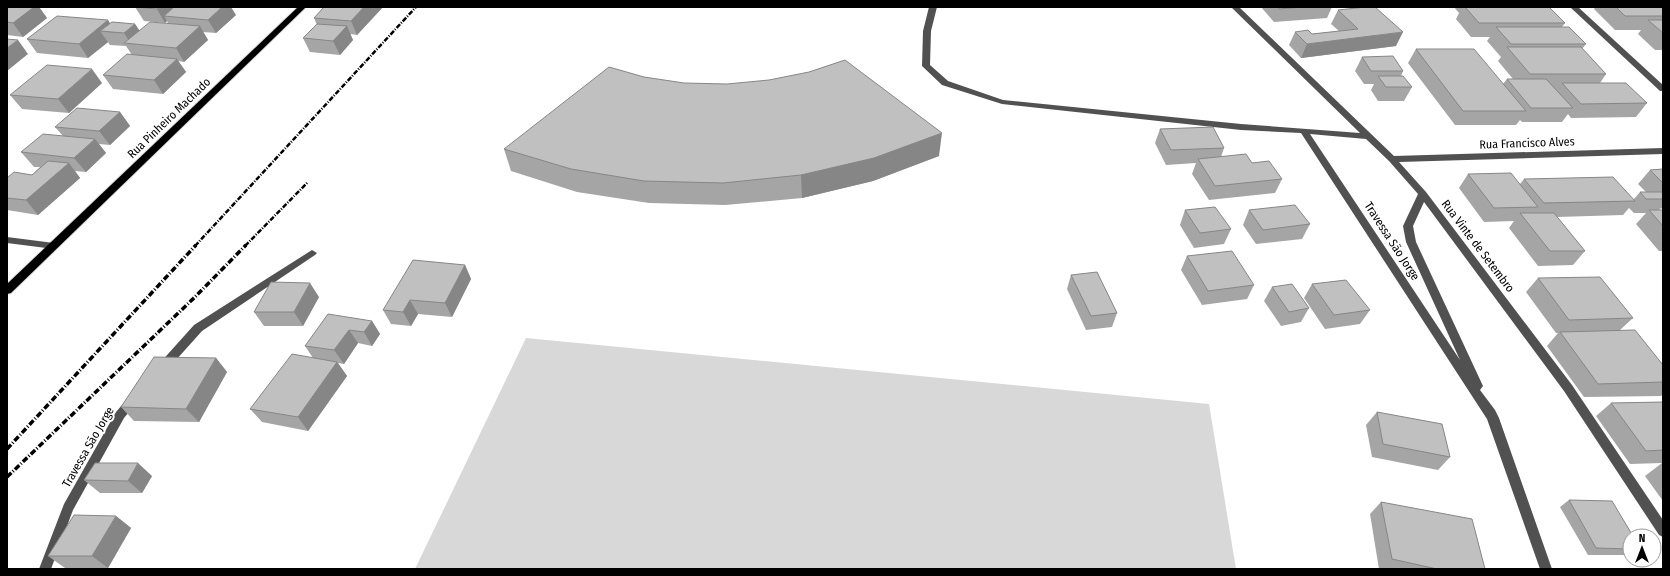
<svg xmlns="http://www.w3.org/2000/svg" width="1670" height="576" font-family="'Fira Sans Condensed',sans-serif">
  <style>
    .green { fill: #d8d8d8 }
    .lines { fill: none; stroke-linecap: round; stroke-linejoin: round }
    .major-casing { stroke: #dbdbdb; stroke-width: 2 }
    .minor { fill: #515151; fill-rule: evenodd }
    .major { fill: #000; fill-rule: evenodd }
    .rail-far1 { stroke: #000; stroke-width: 2.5; stroke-dasharray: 5 1.5 1 1.5; stroke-linecap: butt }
    .rail { stroke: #000; stroke-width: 3.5; stroke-dasharray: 6 2 1 2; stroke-linecap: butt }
    .wall { fill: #a5a5a5 }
    .shaded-wall { fill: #868686 }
    .building { fill: #c0c0c0; stroke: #868686 }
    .labels { text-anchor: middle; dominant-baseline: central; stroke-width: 4; stroke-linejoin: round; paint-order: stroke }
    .street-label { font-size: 12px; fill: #000; stroke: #fff }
  </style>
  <rect width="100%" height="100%" fill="#fff"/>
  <!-- green -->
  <path class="green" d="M526,338l683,66 27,165h-821z"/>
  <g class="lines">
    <!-- major casing -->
    <g class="major-casing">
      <path id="major" d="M298,7h8l-295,286 -4,1v-10z"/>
    </g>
    <!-- minor -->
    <g class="minor">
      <path d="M929,7h8l-6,24 -1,34 18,16 55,19 238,24 119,9 -129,-126h8l155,149 269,-8v6l-264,8 27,30 146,193 91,135v17l-4,-2 -95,-144 -140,-189 -11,24 3,16 67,144 -3,4 15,20 4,8 53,151h-12l-53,-150 -186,-286 -60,-3 -239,-26 -60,-19 -20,-19 1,-35zM1310,134l56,5 23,22 29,33 -15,32 3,16 54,118z"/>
      <path d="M1570,7h8l85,78v6h-3z"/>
      <path d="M7,237l47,6 5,3 -5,3 -47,-6z"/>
      <path d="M312,250l5,3 -2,2 -113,76 -35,39 -4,1 -4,-1 -1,-3 1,-3 35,-39z"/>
      <path d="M132,396l4,2 2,3 -14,17 -51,92 -22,59h-12l25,-65 52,-92 12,-14z"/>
    </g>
    <!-- major -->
    <use href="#major" class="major"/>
    <!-- rail-far1 -->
    <g class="rail-far1">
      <path d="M195,246l221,-239"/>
      <path d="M245,246l63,-64"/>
    </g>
    <!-- rail -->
    <g class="rail">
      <path d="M7,449l189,-204"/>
      <path d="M7,477l188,-180 51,-52"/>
    </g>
  </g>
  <!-- wall -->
  <g class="wall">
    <path d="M7,7h32l8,11 -24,19 -16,-2z"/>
    <path d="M135,7l101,8 -20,18 -13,-1 5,8 -24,22 -6,-1 8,11 -23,22 -50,-5 -10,-14 29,-20 -6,-9 -16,-1 -2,-3 -20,16 -51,-5 -10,-14 81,-19 2,4h25l5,7 28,-8 -1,-2 -2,2 -21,-2z"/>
    <path d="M324,7h59l-26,28 -7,-1 3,6 -13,15 -30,-3 -7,-14 14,-13 -3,-7z"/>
    <path d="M1261,7h71l-5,11 -53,4z"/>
    <path d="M1454,7h95l16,16 -3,4 24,17 -4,5 24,25 -6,9 47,20 -11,14 -65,1 -3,-4 -6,8h-40l-2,-2 -4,5h-61l-47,-62 8,-14 87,35 4,-5h6l-15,-18 3,-4 -14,-16 3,-4h-19l-15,-18 3,-6z"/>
    <path d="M1595,7h68v43h-8l-17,-16 3,-4h-26l-21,-21z"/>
    <path d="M1338,10l58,36 -95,12 -12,-13 6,-13 17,2 27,-3 -8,-7z"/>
    <path d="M1362,57l41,14 -2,5 11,11 -8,14h-26l-7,-11 3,-6h-10l-9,-13z"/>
    <path d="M102,83l-33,30 -47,-4 -12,-14z"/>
    <path d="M120,112l10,14 -20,19 -11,-1 7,9 -20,19 -11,-1 5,7 -42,37 -31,-5v-32l25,-3 8,-8h-6l-13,-15 42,-16 -8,-9z"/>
    <path d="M1160,129l64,19 -3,9 31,6 30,16 -7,14 -66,7 -17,-26 4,-11 -30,2 -11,-22z"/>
    <path d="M504,149l435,7 -66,25 -71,17 -77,7 -76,-2 -72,-11 -66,-21z"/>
    <path d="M1663,169v40h-1l-1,-1 -2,2h4v41h-4l-23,-27 10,-11h-12l-5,-5 -6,7 -66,2 28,34 -12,14 -35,1 -29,-38 5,-7 -30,1 -25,-34 9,-14 52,10 4,-5 110,20 6,-7h6l-8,-8 12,-14z"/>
    <path d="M1185,210l46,19 -7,15 -30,4 -14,-23z"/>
    <path d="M1249,210l61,14 -8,15 -46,5 -13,-19z"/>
    <path d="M1187,256l67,29 -7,14 -45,6 -21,-35z"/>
    <path d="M465,265l6,14 -19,38 -34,-3 -7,12 -20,-2 -8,-14z"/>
    <path d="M1071,275l46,38 -5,14 -26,3 -19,-41z"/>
    <path d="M1538,278l95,40 -13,12 43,35v29l-2,2 -77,1 -37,-51 11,-13h-2l-30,-41z"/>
    <path d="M1312,284l58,26 -10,14 -35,5 -21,-31z"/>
    <path d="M1272,287l37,21 -8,14 -20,4 -17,-25z"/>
    <path d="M319,297l-16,29h-39l-10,-14z"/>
    <path d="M372,321l8,13 -8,12 -14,-3 -14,21 -6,-1 9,13 -39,55 -46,-9 -12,-13 63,-51 -8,-12z"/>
    <path d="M216,358l11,14 -28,50 -65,-1 -13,-14z"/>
    <path d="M1663,402v99l-18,-25 17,-13 -32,1 -34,-48 15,-13z"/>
    <path d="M1377,412l73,45 -12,13 -66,-13 -6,-32z"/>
    <path d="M152,476l-10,17h-42l-16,-13z"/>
    <path d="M1569,500l61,36v19h-42l-28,-48z"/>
    <path d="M1381,502l104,67h-106l-9,-55z"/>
    <path d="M116,516l15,12 -23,40h-43l-17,-12z"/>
  </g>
  <!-- shaded-wall -->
  <g class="shaded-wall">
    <path d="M34,7h5l8,11 -24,19 -10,-14z"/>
    <path d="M159,7h24l-19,9 3,5 -2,2 -8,-14z"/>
    <path d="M222,7h9l5,8 -20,18 -8,-13z"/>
    <path d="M364,7h19l-26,28 -6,-14z"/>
    <path d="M108,20l8,13 -16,-2 8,11 -20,16 -9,-14z"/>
    <path d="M135,24l9,14 -13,6 -7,-11z"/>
    <path d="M200,26l8,14 -24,22 -8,-14z"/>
    <path d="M347,26l6,14 -13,15 -7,-14z"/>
    <path d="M1403,32l-7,14 -95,12 6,-14z"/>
    <path d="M18,40l10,14 -21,17v-23z"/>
    <path d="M177,59l9,13 -23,22 -9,-14z"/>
    <path d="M92,69l10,14 -33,30 -11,-14z"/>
    <path d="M120,112l10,14 -20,19 -11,-14z"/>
    <path d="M942,133l-3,23 -66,25 -71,17 -1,-23z"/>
    <path d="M95,139l11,14 -20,19 -12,-14z"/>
    <path d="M69,163l11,15 -42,37 -12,-15z"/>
    <path d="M465,265l6,14 -19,38 -7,-14z"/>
    <path d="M310,283l9,14 -16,29 -9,-14z"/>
    <path d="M410,300l8,14 -7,12 -8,-14z"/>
    <path d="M372,321l8,13 -8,12 -8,-14z"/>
    <path d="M349,330l9,13 -14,21 -10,-14z"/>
    <path d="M216,358l11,14 -28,50 -13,-13z"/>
    <path d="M337,362l10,14 -39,55 -10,-14z"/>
    <path d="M138,463l14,13 -10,17 -14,-12z"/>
    <path d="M116,516l15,12 -23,40 -16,-12z"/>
  </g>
  <!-- building -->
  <g class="building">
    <path d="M7,7h27l-21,16 -6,-1z"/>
    <path d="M135,7h24l-2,2z"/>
    <path d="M174,7h48l-14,13 -44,-4z"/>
    <path d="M324,7h40l-13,14 -37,-3z"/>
    <path d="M1278,7h26l-25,2z"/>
    <path d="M1366,7h9l28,25 -96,12 -12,-12 13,-2 4,4 46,-5 -20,-19z"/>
    <path d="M1465,7h84l16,16h-86z"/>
    <path d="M1616,7h47v9h-38z"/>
    <path d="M57,16l51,4 -29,24 -52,-5z"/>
    <path d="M1648,20h15v13z"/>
    <path d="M112,22l23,2 -11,9 -24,-2z"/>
    <path d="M150,22l50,4 -24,22 -52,-5z"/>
    <path d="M317,24l30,2 -14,15 -30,-3z"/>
    <path d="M1496,27h73l17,17h-75z"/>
    <path d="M7,39l11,1 -11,8z"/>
    <path d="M1507,47h74l25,27h-76z"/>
    <path d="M1416,49h58l52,62h-63z"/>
    <path d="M127,54l50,5 -23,21 -51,-5z"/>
    <path d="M1393,56l10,15h-32l-9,-14z"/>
    <path d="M845,60l97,73 -68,25 -73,17 -78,8 -79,-2 -73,-12 -67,-20 105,-82 35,10 40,6 43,1 42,-4 40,-8z"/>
    <path d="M47,65l45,4 -34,30 -48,-4z"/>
    <path d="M1378,76h25l9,11h-26z"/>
    <path d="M1507,79h39l27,29h-42z"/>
    <path d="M1562,83h64l21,20 -66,1z"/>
    <path d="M77,108l43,4 -21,19 -44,-4z"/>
    <path d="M1213,127l11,21 -53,2 -11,-21z"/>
    <path d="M43,134l52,5 -21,19 -53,-6z"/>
    <path d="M1246,154l6,9 17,-2 13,18 -67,7 -17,-27z"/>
    <path d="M48,161l21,2 -43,37 -19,-2v-20l7,-6 18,3z"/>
    <path d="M1663,169v14l-13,-13z"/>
    <path d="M1511,173l27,34 -44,1 -26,-34z"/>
    <path d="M1613,177l22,24 -91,2 -20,-24z"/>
    <path d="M1640,192h22l1,1v6h-17z"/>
    <path d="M1295,205l15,19 -47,6 -14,-20z"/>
    <path d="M1215,207l16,22 -31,4 -15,-23z"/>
    <path d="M1649,210h14v16z"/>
    <path d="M1520,213h34l31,38h-35z"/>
    <path d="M1232,251l22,34 -46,6 -21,-35z"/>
    <path d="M413,260l52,5 -20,38 -35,-3 -7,12 -20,-2z"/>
    <path d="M1097,272l20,41 -26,3 -20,-41z"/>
    <path d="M1600,277l33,41 -64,2 -31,-42z"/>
    <path d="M1346,280l24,30 -36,5 -22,-31z"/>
    <path d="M271,282l39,1 -16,29h-40z"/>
    <path d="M1292,284l17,24 -20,4 -17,-25z"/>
    <path d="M328,314l44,7 -8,11 -15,-2 -15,20 -29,-4z"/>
    <path d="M1635,330l28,35v17l-65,2 -38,-52z"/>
    <path d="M292,354l45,8 -39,55 -48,-8z"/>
    <path d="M154,357l62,1 -30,51 -65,-2z"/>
    <path d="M1663,402v48l-17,1 -35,-48z"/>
    <path d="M1377,412l65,12 8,33 -67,-13z"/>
    <path d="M95,463h43l-10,18 -44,-1z"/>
    <path d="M1569,500l43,1 21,35h-3v13l-34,-1z"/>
    <path d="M1381,502l91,17 13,50h-48l-45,-10z"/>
    <path d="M74,515l42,1 -24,40h-44z"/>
  </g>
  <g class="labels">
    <!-- street labels -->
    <g class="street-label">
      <text transform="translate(169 118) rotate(-44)">Rua Pinheiro Machado</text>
      <text transform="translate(1527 143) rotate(-2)">Rua Francisco Alves</text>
      <text transform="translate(1392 241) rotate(57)">Travessa São Jorge</text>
      <text transform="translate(1478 246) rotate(53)">Rua Vinte de Setembro</text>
      <text transform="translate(88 447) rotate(-60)">Travessa São Jorge</text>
    </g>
  </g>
  <!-- border -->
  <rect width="1670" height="576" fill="none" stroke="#000000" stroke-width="16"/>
  <!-- north arrow -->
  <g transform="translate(1642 548)"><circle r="19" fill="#ffffff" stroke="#999999"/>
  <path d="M0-3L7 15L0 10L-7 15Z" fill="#000000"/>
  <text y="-6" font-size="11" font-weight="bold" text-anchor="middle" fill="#000000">N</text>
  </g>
</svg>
